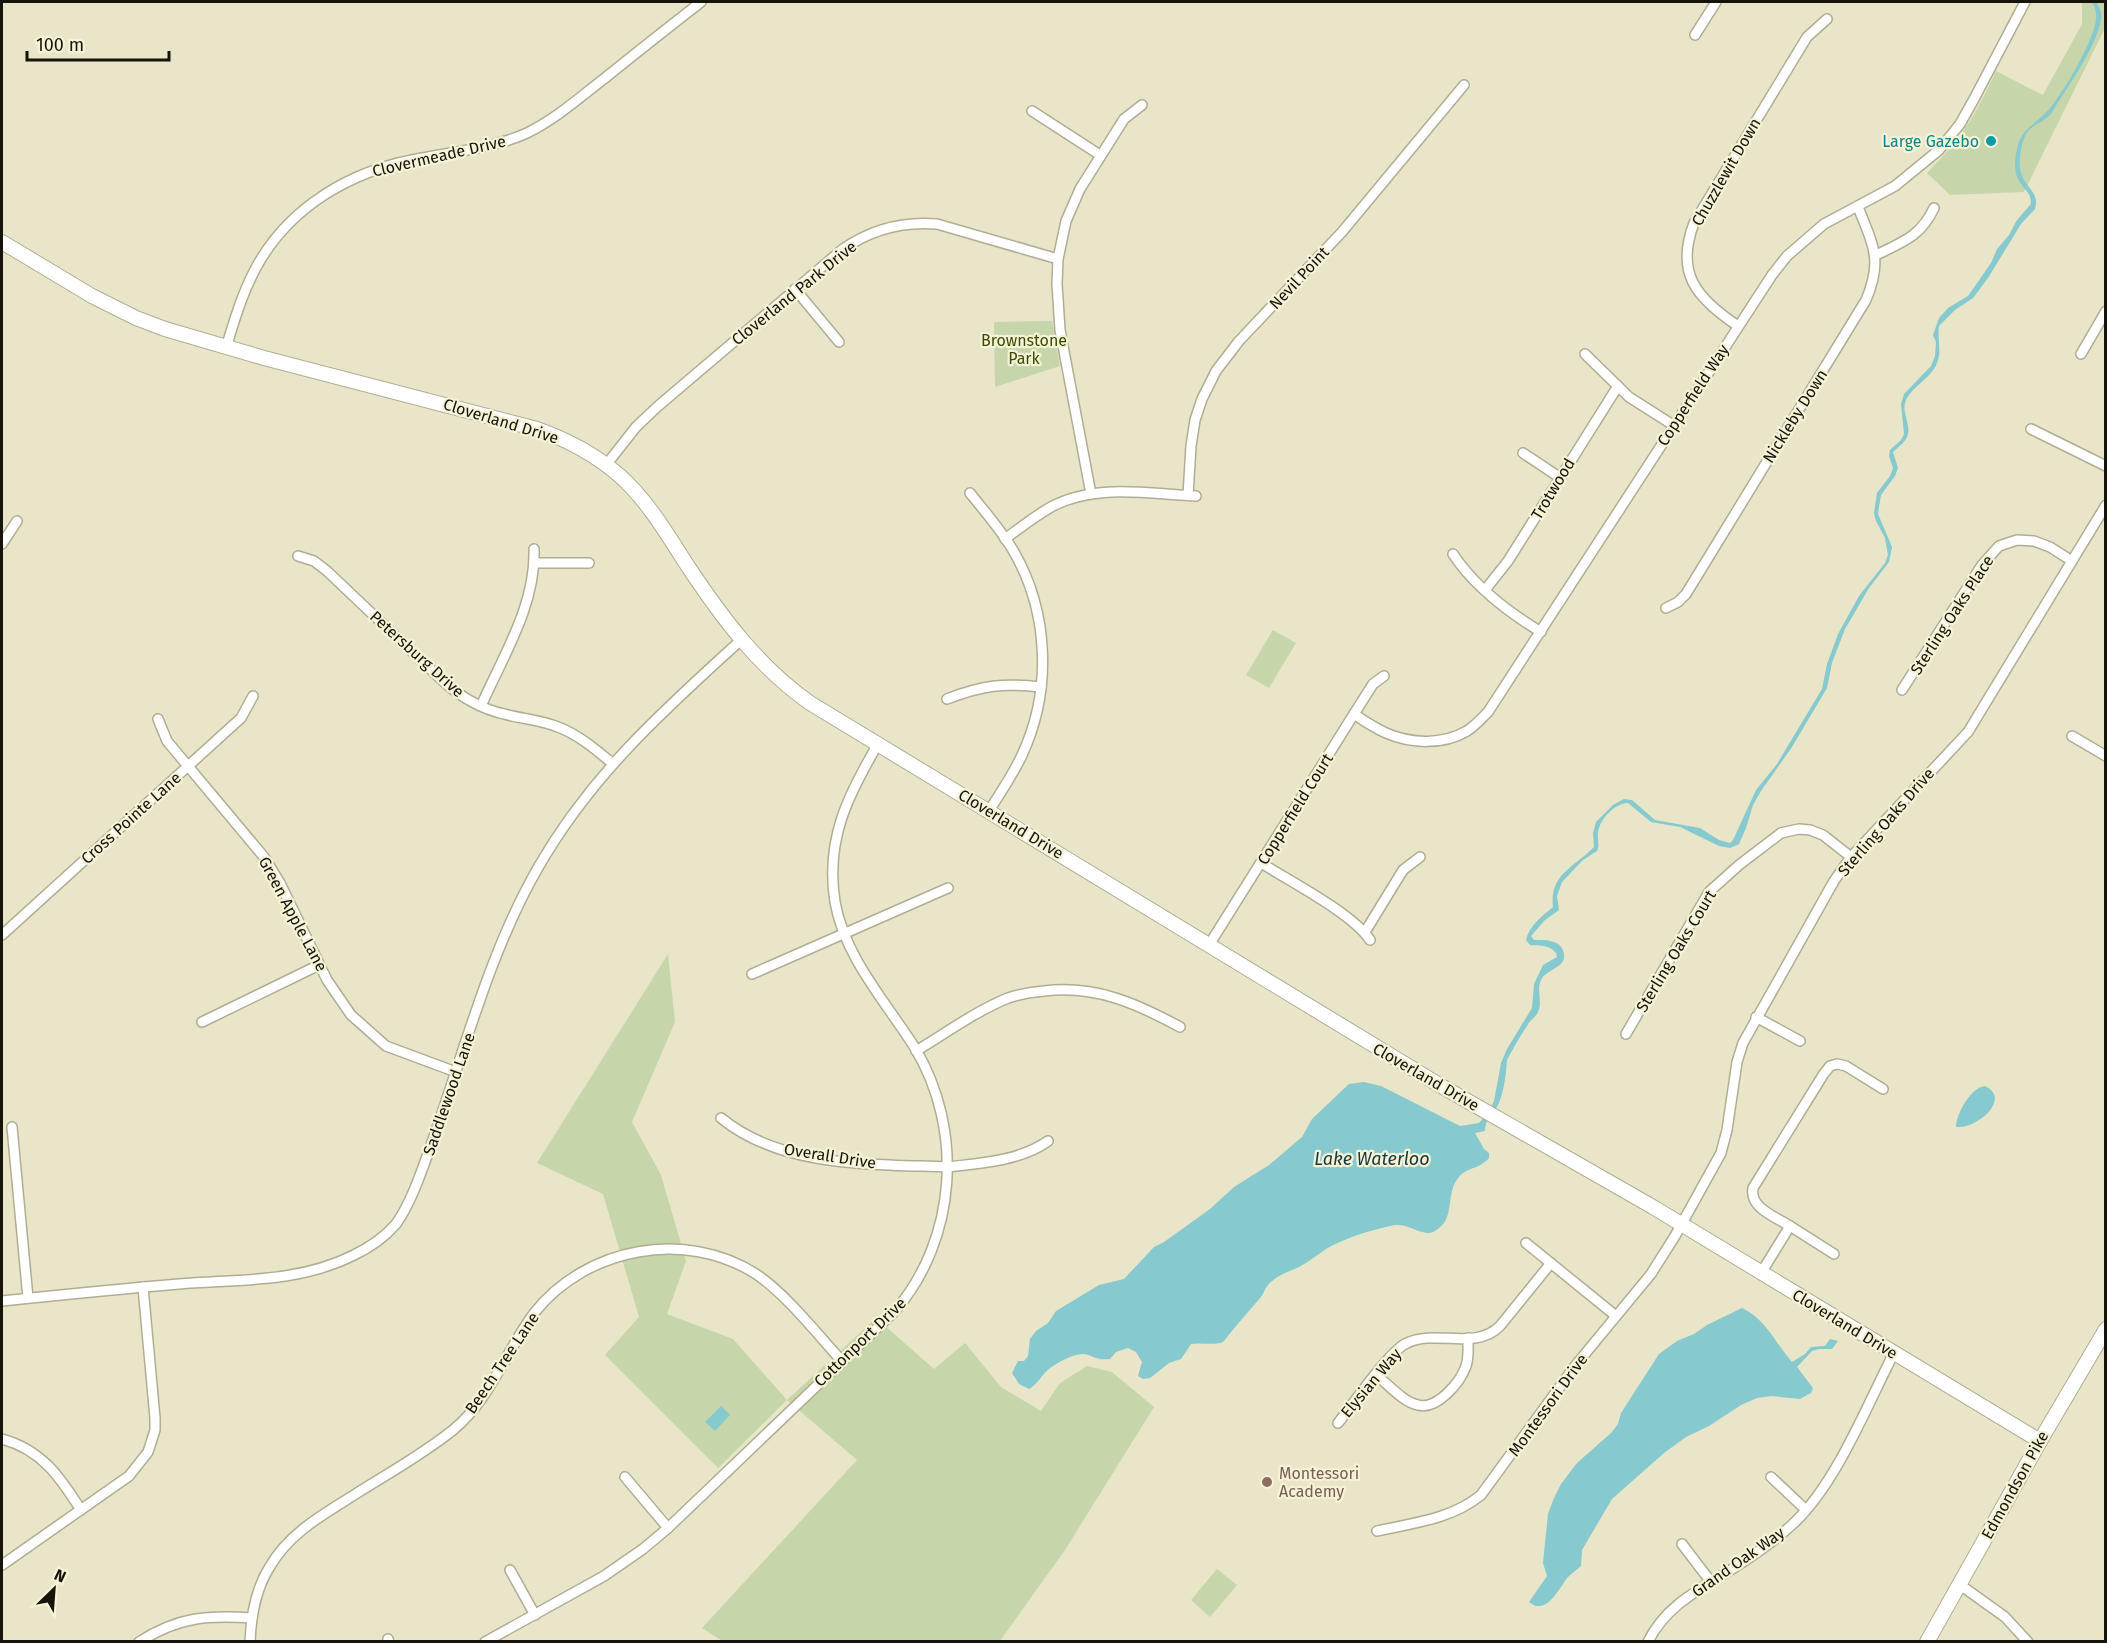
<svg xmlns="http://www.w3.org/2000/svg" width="2107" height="1643" font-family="'Fira Sans',sans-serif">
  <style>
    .green { fill: #c6d6aa }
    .water { fill: #86c9ce }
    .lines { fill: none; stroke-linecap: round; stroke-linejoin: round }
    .minor-casing { stroke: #b1ad93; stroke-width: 12 }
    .secondary-casing { stroke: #b1ad93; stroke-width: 16 }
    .minor { stroke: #fff; stroke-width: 9 }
    .secondary { stroke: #fff; stroke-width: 14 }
    .culture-dot { fill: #0f9aa8; stroke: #f6f2d6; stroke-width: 2 }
    .education-dot { fill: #8d6e63; stroke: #f6f2d6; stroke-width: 2 }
    .labels { text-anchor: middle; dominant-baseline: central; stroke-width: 4.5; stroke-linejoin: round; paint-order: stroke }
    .culture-label { font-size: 16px; fill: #0d838f; stroke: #f6f2d6; text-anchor: end }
    .street-label { font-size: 16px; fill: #15130a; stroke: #f6f2d6 }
    .park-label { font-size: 16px; fill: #394c00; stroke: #f6f2d6 }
    .education-label { font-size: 16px; fill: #785e54; stroke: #f6f2d6; text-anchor: start }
    .water-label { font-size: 18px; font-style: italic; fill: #17383b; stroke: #f6f2d6 }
  </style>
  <rect width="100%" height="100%" fill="#e9e5c9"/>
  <!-- green -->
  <g class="green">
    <path d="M2082,2h23v26l-81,164 -74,3 -23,-22c35,-35 48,-57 69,-102l47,24 39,-71z"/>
    <path d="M1052,321l8,45 -65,21 -1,-65z"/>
    <path d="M1273,630l23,13 -27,45 -23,-13z"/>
    <path d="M668,954l7,68 -43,100 29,53 25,86 -19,53 66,25 54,61 89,-82 58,51 31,-26 36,44 40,24 19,-28 27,-17 25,6 42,35 -89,143 -65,91 -276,1 -22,-14 155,-168 -70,-60 -69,68 -113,-113 34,-38 -36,-123 -66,-31z"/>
    <path d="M1217,1569l20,16 -27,32 -19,-17z"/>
  </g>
  <!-- water -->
  <g class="water">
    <path d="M2092,2h4c3,5 7,12 5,18 -6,30 -34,67 -50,94 -7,8 -20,11 -25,20 -5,10 -9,31 -4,42 5,12 18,18 13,33l-14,15 -33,54 -15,20 -18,12 -16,16c-2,13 3,25 -2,37 -6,16 -27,24 -32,40 -3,12 8,24 1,36 -4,6 -9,9 -13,13l5,16 -3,8 -14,19 -2,12 -1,7 14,33 -3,15 -20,26 -24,41 -13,34 -5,25 -35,59 -31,44 -8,14 -7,23 -7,16 -9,4 -11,-2 -39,-19 -29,-5 -23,-19c-13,0 -28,16 -30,29 -1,7 2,13 -1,19l-14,9 -21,22 -5,14 2,14 -14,10 -14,16 3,4c10,0 28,-1 30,14 2,14 -18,15 -23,26 -5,10 2,22 -3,32 -2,5 -8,8 -11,14 -7,10 -13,21 -19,32 -2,4 -1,8 -2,13 -1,11 -4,27 -9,36 -6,11 -11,10 -12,24l-10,2 9,16 5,4v5c-12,14 -26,7 -35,27 -7,16 0,37 -21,47 -12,5 -25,-11 -43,-6 -22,5 -45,12 -64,23 -9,6 -18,13 -27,18 -11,5 -22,8 -31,18 -3,3 -4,8 -7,12 -13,15 -26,30 -38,45 -11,4 -21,0 -32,2l-10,15 -12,4 -19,15 -7,1 -5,-3 4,-14 -6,-10 -8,-4 -12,4 -6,7c-15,2 -18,-5 -28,-5 -9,0 -25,9 -32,14 -8,6 -12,16 -21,21l-10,-5 -7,-11 6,-12h6l4,-5 2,-17 6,-8 12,-8 8,-12 43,-26 25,-6 30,-32 10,-5 46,-33 24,-22 35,-22 33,-28 10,-18 37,-35 15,-2 17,4 79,40 19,-3 11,-13 4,-9 7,-38 6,-14 25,-41 2,-24 9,-19 14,-8 -1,-4c-8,-9 -16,-7 -26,-8l-4,-5c3,-14 16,-24 27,-33 -4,-33 22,-40 41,-60l-1,-14 3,-11 17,-17 11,-6 8,1 23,20 45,8 19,12 11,3 3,-3 23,-50 21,-26 45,-75 5,-25 11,-30 21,-38 26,-33 3,-8 -3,-17 -9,-17 -2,-8 3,-20 13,-17 3,-8 -4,-12 1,-6 11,-10 3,-6 -3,-30 3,-10 27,-28 4,-10 1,-14 -3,-7 6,-17 9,-10 20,-12 23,-33 6,-14 12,-14 8,-15 14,-16c0,-12 -6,-13 -12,-23 -6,-10 -4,-25 -1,-36 5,-18 20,-22 32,-37 14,-17 44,-67 46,-89 1,-6 -1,-12 -4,-17z"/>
    <path d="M1985,1086c27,13 -8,43 -29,41 0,-13 15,-40 29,-41z"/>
    <path d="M1742,1308c23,10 34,36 50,54l13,-8 6,-7 14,-1 5,-7 8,2 -6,8h-13l-7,2 -15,16 16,21 -2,5 -11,6 -28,-3 -15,2 -16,7 -32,21 -23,11 -22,16 -52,46 -30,51 -1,16c-3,3 -8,6 -12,10 -10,11 -22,41 -40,26l18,-26 -4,-13 5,-49 6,-16 7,-14 16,-21 34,-30 7,-9 3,-11 38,-59 18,-13 17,-7 13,-9z"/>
    <path d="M721,1406l9,9 -15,16 -10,-9z"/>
  </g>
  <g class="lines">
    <!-- minor casing -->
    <g class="minor-casing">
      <g id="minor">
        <path d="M1695,35l21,-33"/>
        <path d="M1032,111l68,44"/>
        <path d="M1876,255c27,-13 45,-19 58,-47"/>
        <path d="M795,289l44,53"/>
        <path d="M1738,326c-42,-28 -63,-53 -44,-103l113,-186 20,-18"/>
        <path d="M226,348c9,-30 18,-61 35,-89 33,-54 90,-87 151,-99 38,-8 80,-11 115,-27 29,-14 53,-36 78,-55 32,-26 64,-51 96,-76"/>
        <path d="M1585,354l44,43 44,28"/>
        <path d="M2081,354l25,-43"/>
        <path d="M2031,429l75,37"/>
        <path d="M1523,453l36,24"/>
        <path d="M606,465l30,-38 21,-20 186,-158c29,-20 59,-28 94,-25l121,35"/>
        <path d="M970,493c15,19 32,38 44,59 35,61 38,139 8,203 -9,20 -22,38 -33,56"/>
        <path d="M1091,494l-31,-164 -3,-46 1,-25 8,-38 14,-32 44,-70 18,-14"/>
        <path d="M1188,495l3,-49 4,-26 7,-21 14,-28 23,-30 103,-109 122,-147"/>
        <path d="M1005,539c15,-11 30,-23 46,-32 44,-24 97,-13 145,-11"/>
        <path d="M2,544l15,-23"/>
        <path d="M1453,554c21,32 55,58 88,78"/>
        <path d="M298,556l16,5 13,10 117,111c17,15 38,27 60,32 18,5 37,6 54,13 21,8 37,22 54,36"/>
        <path d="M534,563h55"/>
        <path d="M1485,590l23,-29 110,-175"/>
        <path d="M1666,608l12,-6 8,-8 180,-294c17,-40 7,-55 -8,-93"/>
        <path d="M1902,690l80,-125 17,-19 18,-6 17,1 16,6 22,14"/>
        <path d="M947,699c36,-14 56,-16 94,-12"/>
        <path d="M481,706c22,-50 55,-101 53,-157"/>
        <path d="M1354,714c10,7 21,14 32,19 25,11 57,12 81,-2 8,-5 14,-12 21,-19l284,-437 15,-19 37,-32 71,-38 44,-36 21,-26 14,-25 51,-97"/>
        <path d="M158,719l9,22 97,116 16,26 47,97 24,35 35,31 70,26"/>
        <path d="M2072,736l34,20"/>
        <path d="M1261,863c29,18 92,51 109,77"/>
        <path d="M1365,932l38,-62 17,-13"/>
        <path d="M2,935l239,-217 12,-22"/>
        <path d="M1209,945l145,-231 19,-30 11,-8"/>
        <path d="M752,974l196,-86"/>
        <path d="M1756,1017l44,24"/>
        <path d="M202,1022l117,-57"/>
        <path d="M1626,1034l83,-142 30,-27 42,-32 18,-4 11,1 13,5 28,22"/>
        <path d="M916,1051c30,-18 60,-40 92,-53 12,-4 24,-6 36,-7 51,-6 92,12 136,36"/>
        <path d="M721,1118c61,50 152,46 227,49 33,-4 72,-6 100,-26"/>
        <path d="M12,1127l16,171"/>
        <path d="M1790,1226l44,28"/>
        <path d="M1526,1243l90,73"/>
        <path d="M1761,1273l29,-47c-14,-9 -41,-18 -37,-38l70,-113 7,-9 7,-2 9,2 37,23"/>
        <path d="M2,1301c58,-6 117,-12 177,-17 60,-5 118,-1 173,-28 17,-8 32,-18 44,-32 8,-11 14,-24 19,-36 42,-105 67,-224 124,-322 53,-92 125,-156 202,-226"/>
        <path d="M1376,1375c12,9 27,27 42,30 19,5 42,-22 48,-39 3,-8 2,-19 2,-28"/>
        <path d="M1338,1423c14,-17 52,-73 69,-80 29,-14 68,8 93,-17l51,-63"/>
        <path d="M2,1439c40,11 58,38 79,71"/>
        <path d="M625,1477l43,51"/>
        <path d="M1771,1477l35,33"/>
        <path d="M1377,1531c36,-8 75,-12 104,-36l94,-129 76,-92 24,-38 46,-83 6,-23 10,-68 6,-19 91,-162 17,-24 117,-125 138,-227"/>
        <path d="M1682,1544l29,38"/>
        <path d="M2,1565l127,-89 19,-24 7,-22v-12l-12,-131"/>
        <path d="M510,1570l25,45"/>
        <path d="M1959,1584l46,33 23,25"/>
        <path d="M388,1639l1,3"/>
        <path d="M139,1642c39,-25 68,-27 113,-24"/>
        <path d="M250,1642c1,-26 6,-53 19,-74 19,-34 53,-53 85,-73 33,-21 68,-40 99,-65 38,-31 53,-80 82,-118 52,-65 151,-83 221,-38 30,20 61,60 86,87"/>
        <path d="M485,1642l119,-66 39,-27 25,-21 227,-217c62,-72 69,-181 20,-263 -29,-46 -70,-90 -80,-146 -10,-62 13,-107 43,-158"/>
        <path d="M1648,1642c18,-38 56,-55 89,-76 20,-13 40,-27 58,-44 42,-40 72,-117 99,-169"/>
      </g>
    </g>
    <!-- secondary casing -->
    <g class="secondary-casing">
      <g id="secondary">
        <path d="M2,242l90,54 44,22 29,11 99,29 273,71c31,11 59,26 83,47 29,26 48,60 69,92 34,51 70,99 121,135l626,380 217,124 387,234"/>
        <path d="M1927,1642l113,-201 66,-112"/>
      </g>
    </g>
    <!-- minor -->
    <use href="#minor" class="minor"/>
    <!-- secondary -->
    <use href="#secondary" class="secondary"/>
  </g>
  <!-- markers -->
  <circle class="culture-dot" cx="1991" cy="141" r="6"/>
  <circle class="education-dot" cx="1267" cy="1482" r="6"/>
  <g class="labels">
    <!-- culture labels -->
    <g class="culture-label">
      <text x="1979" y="141">Large Gazebo</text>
    </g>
    <!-- street labels -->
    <g class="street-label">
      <text transform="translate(439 156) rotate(-13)">Clovermeade Drive</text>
      <text transform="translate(1726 172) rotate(-60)">Chuzzlewit Down</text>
      <text transform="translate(1299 278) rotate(-47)">Nevil Point</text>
      <text transform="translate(794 293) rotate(-39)">Cloverland Park Drive</text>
      <text transform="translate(1693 395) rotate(-57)">Copperfield Way</text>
      <text transform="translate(1795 416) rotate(-58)">Nickleby Down</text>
      <text transform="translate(501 421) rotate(17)">Cloverland Drive</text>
      <text transform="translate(1553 489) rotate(-59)">Trotwood</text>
      <text transform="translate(1952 615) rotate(-57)">Sterling Oaks Place</text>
      <text transform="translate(417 654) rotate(42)">Petersburg Drive</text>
      <text transform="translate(1295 809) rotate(-58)">Copperfield Court</text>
      <text transform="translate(131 818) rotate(-42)">Cross Pointe Lane</text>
      <text transform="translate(1886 822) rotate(-49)">Sterling Oaks Drive</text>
      <text transform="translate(1011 824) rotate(31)">Cloverland Drive</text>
      <text transform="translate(293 914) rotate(62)">Green Apple Lane</text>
      <text transform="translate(1676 951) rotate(-59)">Sterling Oaks Court</text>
      <text transform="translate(1426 1077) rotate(30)">Cloverland Drive</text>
      <text transform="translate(449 1094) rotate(-71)">Saddlewood Lane</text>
      <text transform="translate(830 1156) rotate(9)">Overall Drive</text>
      <text transform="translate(1845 1324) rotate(31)">Cloverland Drive</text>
      <text transform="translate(860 1342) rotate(-44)">Cottonport Drive</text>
      <text transform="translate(502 1363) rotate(-56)">Beech Tree Lane</text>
      <text transform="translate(1371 1383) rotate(-50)">Elysian Way</text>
      <text transform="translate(1548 1405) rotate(-54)">Montessori Drive</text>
      <text transform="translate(2015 1485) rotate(-61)">Edmondson Pike</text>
      <text transform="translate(1738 1562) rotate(-35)">Grand Oak Way</text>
    </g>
    <!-- park labels -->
    <g class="park-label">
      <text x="1024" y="340">Brownstone<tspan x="1024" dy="18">Park</tspan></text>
    </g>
    <!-- education labels -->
    <g class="education-label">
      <text x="1279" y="1473">Montessori<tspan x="1279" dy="18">Academy</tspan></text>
    </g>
    <!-- water labels -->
    <g class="water-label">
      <text x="1372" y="1159">Lake Waterloo</text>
    </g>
  </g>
  <!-- border -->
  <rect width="2107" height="1643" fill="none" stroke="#15130a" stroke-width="6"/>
  <!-- north arrow -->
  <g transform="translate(54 1589) rotate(25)" stroke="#f6f2d6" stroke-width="4.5" paint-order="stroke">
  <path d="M0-4.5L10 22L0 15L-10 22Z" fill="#15130a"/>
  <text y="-9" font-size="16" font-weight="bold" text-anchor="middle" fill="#15130a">N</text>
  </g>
  <!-- scale -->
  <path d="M27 51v9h142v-9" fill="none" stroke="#15130a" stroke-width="3"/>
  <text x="36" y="51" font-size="18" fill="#15130a" stroke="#f6f2d6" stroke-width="4.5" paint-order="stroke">100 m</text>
</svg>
